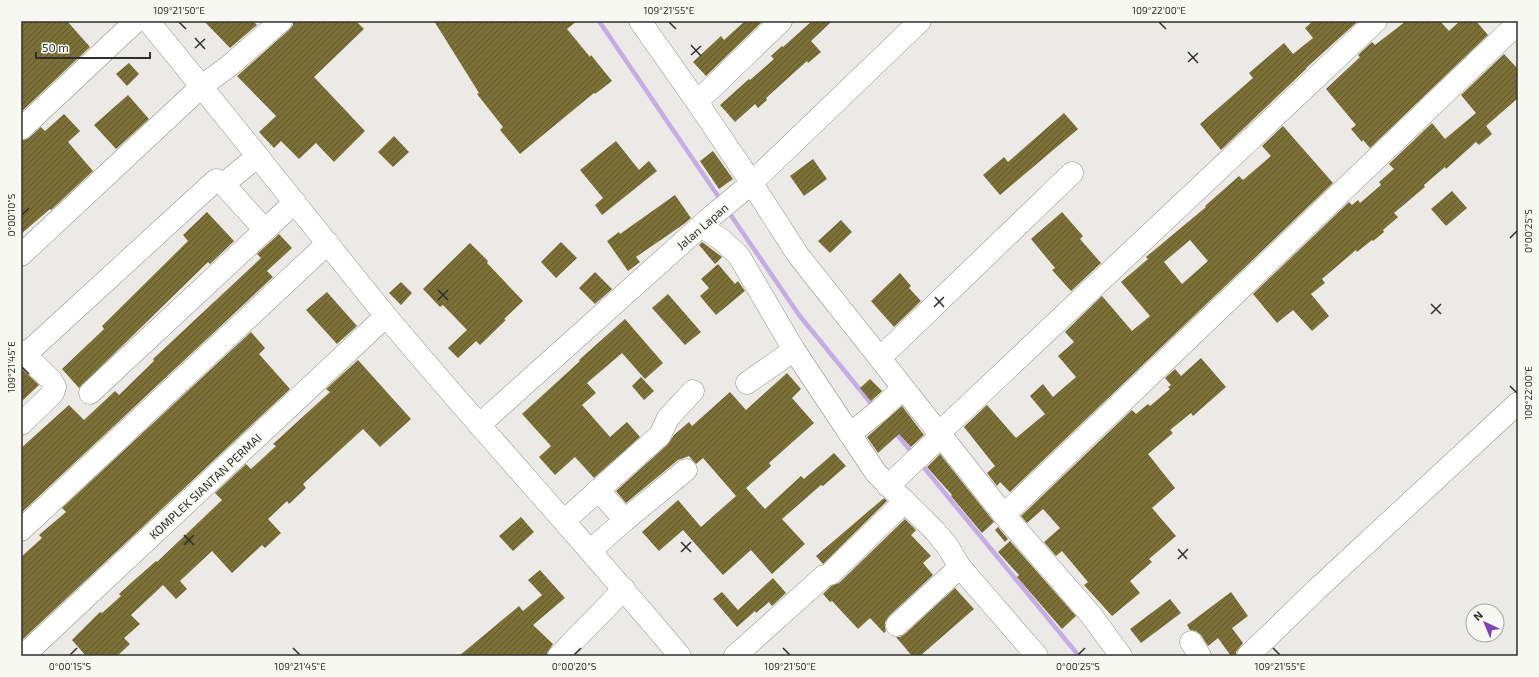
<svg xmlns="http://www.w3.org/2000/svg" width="1539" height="677" font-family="'Exo 2',sans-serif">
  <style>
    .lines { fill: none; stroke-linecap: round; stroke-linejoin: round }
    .stream { stroke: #c4ade4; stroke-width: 4.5 }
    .building { fill: url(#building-hatch); fill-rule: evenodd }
    .minor-casing { stroke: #8f8f8b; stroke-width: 23 }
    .minor { stroke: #fff; stroke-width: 22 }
    .ticks { fill: none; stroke: #2e2e2c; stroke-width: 1.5 }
    .labels { text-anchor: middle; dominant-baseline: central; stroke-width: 4; stroke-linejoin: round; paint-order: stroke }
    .street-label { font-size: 12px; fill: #2e2e2c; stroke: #f8f8f3 }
    .neatline { fill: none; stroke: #2e2e2c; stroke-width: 1.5 }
    .ticks-label { font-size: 10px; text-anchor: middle; fill: #2e2e2c }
  </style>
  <defs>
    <pattern id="building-hatch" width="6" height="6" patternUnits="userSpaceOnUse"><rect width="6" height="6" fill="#7b7136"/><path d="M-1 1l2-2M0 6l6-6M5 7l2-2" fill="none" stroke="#60582c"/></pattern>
  </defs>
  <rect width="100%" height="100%" fill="#ebeae6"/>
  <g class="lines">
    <!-- stream -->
    <g class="stream">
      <path d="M599,21l123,181"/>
      <path d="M728,211l71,104 75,92"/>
      <path d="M894,431l20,24"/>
      <path d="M921,464l158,192"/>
    </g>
  </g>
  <!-- building -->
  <g class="building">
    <path d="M21,21h46l23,26 -69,65z"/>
    <path d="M204,21h49l4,4 -27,23z"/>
    <path d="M293,21h63l8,8 -50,48 51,54 -31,31 -18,-19 -17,16 -18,-18 -7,7 -15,-16 17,-16 -39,-40 52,-46 4,-5z"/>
    <path d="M434,21h143l-10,8 23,28 1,-2 21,26 -17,13 -1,-1 -74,61 -20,-24 3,-3 -26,-33 2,-1z"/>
    <path d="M745,21h18l-57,55 -13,-14 28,-26 3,4z"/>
    <path d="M812,21h20l-21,20 10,11 -13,11 -1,-2 -41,37 1,2 -9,8 -3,-4 -20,18 -15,-17 29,-26 1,1 24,-21 -3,-3 11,-10 1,1z"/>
    <path d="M1313,21h41l2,2 -50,45v1l-85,81 -21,-26 53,-46 -4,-5 35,-30 9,11 20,-16 -8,-10z"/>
    <path d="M1406,21h34l9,10 11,-10h16l12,14 -118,113 -7,-8 -1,2 -11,-13 5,-4 -30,-36 34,-32 -2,-2 14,-13 3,3z"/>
    <path d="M1504,54l14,15v29l-32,28 6,8 -13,11 -3,-3 -30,27 -1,-2 -21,18 1,2 -31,26 4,4 -15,13 1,2 -11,9 -1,-1 -15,12 -1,-2 -34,29 3,4 -14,11 18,22 -17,15 -19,-21 -16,13 -24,-29 96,-92 3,3 6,-5 2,3 21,-18 -2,-3 15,-13 -5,-5 43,-41 13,16 31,-26 -15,-18z"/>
    <path d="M129,63l10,11 -12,12 -11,-12z"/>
    <path d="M128,95l21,24 -33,30 -22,-24z"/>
    <path d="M1064,113l14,16 -78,66 -17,-20 21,-18 4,5z"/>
    <path d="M64,114l16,17 -12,11 25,29 -42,39 -1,-1 -29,25v-93l8,-3 12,-11 4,4z"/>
    <path d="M1283,126l50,57 -323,309 -10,-10 -3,4 -10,-13 8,-7 -31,-39 23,-22 29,33 29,-24 -15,-18 13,-12 10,13 23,-20 -18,-21 16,-14 -9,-10 37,-36 30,35 18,-15 -29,-34 27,-23 -2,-2 60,-50 -1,-1 34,-30 4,4 28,-24 -9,-10zM1190,240l18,21 -26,23 -18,-22z"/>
    <path d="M394,136l15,16 -16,15 -15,-15z"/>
    <path d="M616,141l23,29 10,-9 8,10 -55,44 -7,-10 8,-7 -23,-28z"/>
    <path d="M713,151l20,28 -14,10 -19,-28z"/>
    <path d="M813,159l14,20 -23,17 -14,-20z"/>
    <path d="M1452,191l15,17 -21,18 -15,-17z"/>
    <path d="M675,195l16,23 -7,6 -48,33 4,5 -12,9 -21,-30 12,-9 1,2z"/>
    <path d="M207,212l27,29 -24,23 -2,-2 -129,126 -17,-19 42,-40 -2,-3 86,-85 -5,-6z"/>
    <path d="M1062,212l21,24 -3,3 21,24 -30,28 -19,-21 3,-2 -24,-29z"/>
    <path d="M841,220l11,12 -22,21 -12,-12z"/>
    <path d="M279,234l13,14 -25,23 6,6 -252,236v-65l48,-43 15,15 31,-29 4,4 35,-34 -1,-2 108,-101 -4,-4z"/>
    <path d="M561,242l16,16 -21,20 -15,-16z"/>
    <path d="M702,242l20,15 -7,7 -16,-19z"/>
    <path d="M470,243l18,18 -1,2 36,38 -19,18 2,1 -26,25 -4,-4 -18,17 -10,-10 19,-18 -24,-25 -3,2 -17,-18z"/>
    <path d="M718,264l17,20 3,-3 7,10 -29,24 -16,-19 9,-8 -8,-9z"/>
    <path d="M595,272l17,17 -17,15 -16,-16z"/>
    <path d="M900,273l11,13 -2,2 12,13 -27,26 -23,-26z"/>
    <path d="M401,282l11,11 -11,12 -12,-12z"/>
    <path d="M327,292l30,34 -20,18 -31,-34z"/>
    <path d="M668,294l33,38 -16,13 -33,-37z"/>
    <path d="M625,319l38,44 -18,16 -23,-26 -35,30 9,10 -14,12 28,32 17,-15 13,15 -46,41 -19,-21 -20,18 -16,-18 12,-11 -29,-32 58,-53 -1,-1z"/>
    <path d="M251,332l14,16 -6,6 31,35 -269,252v-84l21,-19 -3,-3 27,-23 -4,-4z"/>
    <path d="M1201,358l25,29 -33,29 -2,-3 -21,17 3,3 -25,21 27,34 -23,20 24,28 -27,23 3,3 -22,19 10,12 -28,23 -28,-31 4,-3 -26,-31 -6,5 -12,-14 16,-14 -17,-19 -16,14 -6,-7 111,-106 4,4 12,-10 2,2 20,-17 -2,-2 3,-2 -6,-7 10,-9 6,7z"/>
    <path d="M358,360l53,59 -31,28 -17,-18 -60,55 3,4 -17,16 -2,-3 -19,18 13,14 -16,15 -3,-3 -30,28 -20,-22 -32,30 7,8 -11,10 -13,-14 -32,30 9,9 -16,14 6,6 -13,12h-31l-14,-16 28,-28 2,1 19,-17 -2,-2 12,-11 25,-22 1,1 65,-62 -7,-7 31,-29 5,5 25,-23 -3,-2 57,-52 -4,-3z"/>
    <path d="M21,368l18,17 -18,17z"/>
    <path d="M787,373l14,16 -9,9 22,25 -45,40 2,3 -25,22 19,21 36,-33 3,3 30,-26 12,13 -23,20 -2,-1 -39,34 23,25 -33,30 -21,-24 -28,25 -40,-45 -24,21 -17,-19 36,-32 23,27 35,-31 -33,-38 -7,6 -7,-8 -11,4 -52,43 -10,-12 52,-47 6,-9 15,-13 3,4 38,-34 16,18z"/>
    <path d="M641,377l13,14 -10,9 -12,-14z"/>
    <path d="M870,379l12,12 -11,10 -11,-13z"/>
    <path d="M902,406l22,29 -13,12 -12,-13 -21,19 -11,-16z"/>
    <path d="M940,454l54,68 -12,11 -31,-37 1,-1 -25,-28z"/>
    <path d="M884,498l3,3 -64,63 -7,-8z"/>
    <path d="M521,517l13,15 -21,19 -14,-15z"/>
    <path d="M905,519l11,11 -5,5 20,21 -8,7 10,12 -44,41 -4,6v5l1,4 -2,2 -14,-15 -12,11 -26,-28 -2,1 -7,-8 8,-8 8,-3z"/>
    <path d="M998,527l10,12 -3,3 -10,-12z"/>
    <path d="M1010,541l66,75 -14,13 -45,-52 2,-2 -21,-23z"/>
    <path d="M540,570l25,28 -32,27 20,19 -6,9v3h-88l60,-50 4,5 19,-16 -14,-15z"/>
    <path d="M773,578l13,15 -14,13 -3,-4 -13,11 -1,-2 -18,16 -24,-28 9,-7 16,18z"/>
    <path d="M955,588l19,21 -54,47h-8l-16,-19h4l5,-3z"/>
    <path d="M1231,592l17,24 -16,12 11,15 -7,9v4h-5l-13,-18 -10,8 -7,-11 -5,-4 -6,-1 -3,-5z"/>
    <path d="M1170,599l11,14 -40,30 -11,-14z"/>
  </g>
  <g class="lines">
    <!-- minor casing -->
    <g class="minor-casing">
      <g id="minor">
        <path d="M148,21c80,97 158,197 238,295 96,115 198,225 294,340"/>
        <path d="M640,21l57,81 54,80 47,73 206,260 87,100 30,41"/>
        <path d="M697,102l84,-81"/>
        <path d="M21,129l115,-108"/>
        <path d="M258,156l-32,26 -1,4 40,44"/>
        <path d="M701,226l21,14 17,16 55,94 82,123 59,58 13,16 12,20 77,89"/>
        <path d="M21,255l181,-169 27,-20 52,-45"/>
        <path d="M21,351l30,29 4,7 -2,6 -32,31"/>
        <path d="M25,355l191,-175"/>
        <path d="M880,358l192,-185"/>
        <path d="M747,383l47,-33"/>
        <path d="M90,393l205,-191"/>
        <path d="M479,425l233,-209 34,-28 174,-167"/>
        <path d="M939,433l437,-412"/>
        <path d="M850,434l31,-25 22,-21"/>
        <path d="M888,486l53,-50"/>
        <path d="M598,490l27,30"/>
        <path d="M1004,515l514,-492"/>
        <path d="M564,521l96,-86 8,-17 25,-27"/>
        <path d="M21,530l307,-287"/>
        <path d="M590,551l35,-31 61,-50"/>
        <path d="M830,574l75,-73"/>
        <path d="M897,625l63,-58"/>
        <path d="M1191,642l9,14"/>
        <path d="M23,656l363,-340"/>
        <path d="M559,656l65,-67"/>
        <path d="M735,656l89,-80"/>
        <path d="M1248,656l68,-66 202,-187"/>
      </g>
    </g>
    <!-- minor -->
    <use href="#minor" class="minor"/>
  </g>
  <!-- ticks -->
  <path class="ticks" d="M179,22l7,7M669,22l7,7M1159,22l7,7M195,38l10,11M691,45l10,11M195,48l10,-9M1188,52l10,11M691,55l10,-9M1188,62l10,-9M22,215l7,-7M1510,238l7,-7M438,290l10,10M935,297l9,10M438,300l10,-10M1431,304l10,10M934,307l10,-10M1431,314l10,-10M22,367l7,7M1510,386l7,7M184,535l10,10M681,542l10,10M184,545l10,-10M1178,549l9,10M681,552l10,-10M1178,559l10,-10M293,648l7,7M783,648l7,7M1273,648l7,7M70,655l7,-7M574,655l7,-7M1078,655l7,-7"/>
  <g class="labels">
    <!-- street labels -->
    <g class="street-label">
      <text transform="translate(702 226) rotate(-41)">Jalan Lapan</text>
      <text transform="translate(205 486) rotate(-43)">KOMPLEK SIANTAN PERMAI</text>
    </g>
  </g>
  <!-- border -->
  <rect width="1539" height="677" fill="none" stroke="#f8f8f3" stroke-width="44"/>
  <!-- north arrow -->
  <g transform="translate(1485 623) rotate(316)"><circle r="19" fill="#f8f8f3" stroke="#a7a7a3"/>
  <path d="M0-3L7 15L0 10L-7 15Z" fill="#7c42b8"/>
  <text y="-6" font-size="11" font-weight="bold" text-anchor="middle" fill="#2e2e2c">N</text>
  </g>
  <!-- scale -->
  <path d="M36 52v6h114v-6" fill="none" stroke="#2e2e2c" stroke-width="2"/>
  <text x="42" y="52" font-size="12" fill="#2e2e2c" stroke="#f8f8f3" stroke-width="3" paint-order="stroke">50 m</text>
  <rect x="22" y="22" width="1495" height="633" class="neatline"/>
  <g class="ticks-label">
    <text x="179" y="14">109°21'50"E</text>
    <text x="669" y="14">109°21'55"E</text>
    <text x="1159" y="14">109°22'00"E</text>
    <text transform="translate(11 215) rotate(-90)" y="4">0°00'10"S</text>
    <text transform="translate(1528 231) rotate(-90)" y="4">0°00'25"S</text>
    <text transform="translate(11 367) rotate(-90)" y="4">109°21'45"E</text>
    <text transform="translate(1528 393) rotate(-90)" y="4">109°22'00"E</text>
    <text x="70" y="670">0°00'15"S</text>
    <text x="300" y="670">109°21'45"E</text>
    <text x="574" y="670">0°00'20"S</text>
    <text x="790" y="670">109°21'50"E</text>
    <text x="1078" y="670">0°00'25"S</text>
    <text x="1280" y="670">109°21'55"E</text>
  </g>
</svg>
